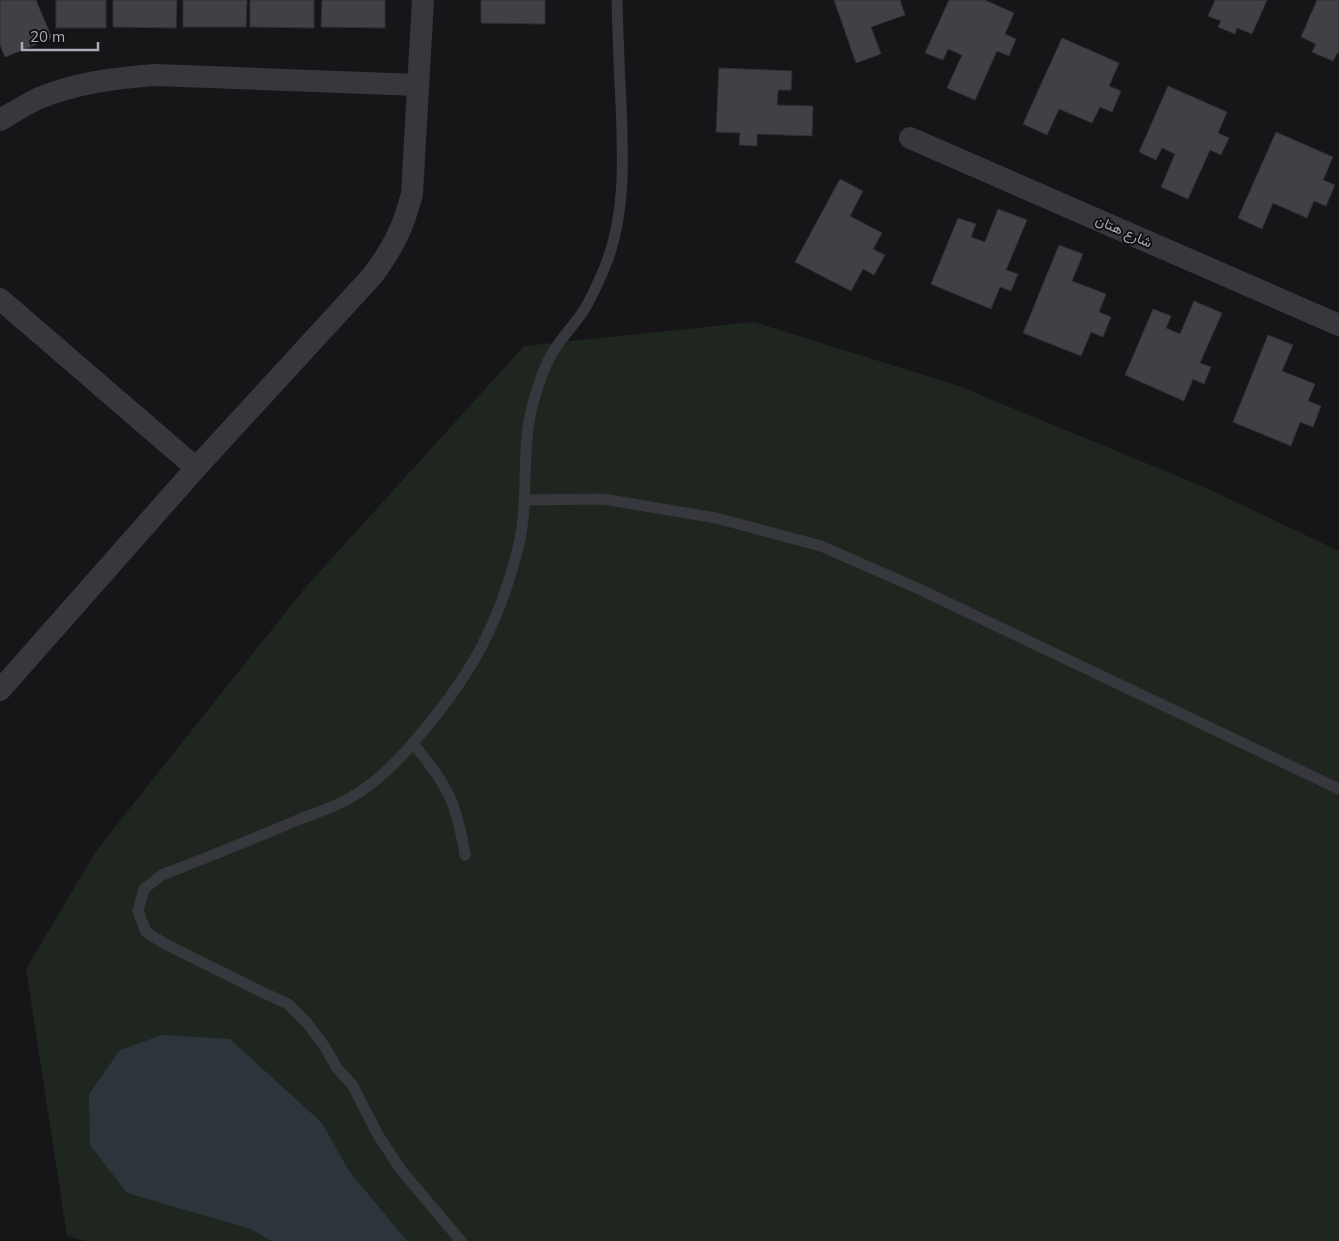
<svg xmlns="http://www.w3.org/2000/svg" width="1339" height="1241" font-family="Mulish,Vazirmatn,sans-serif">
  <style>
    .green { fill: #1e261f }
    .water { fill: #2c353c }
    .building { fill: #404145; stroke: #303034 }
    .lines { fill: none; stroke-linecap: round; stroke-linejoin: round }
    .service { stroke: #37383d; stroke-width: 11 }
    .minor { stroke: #37383d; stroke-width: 22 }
    .labels { text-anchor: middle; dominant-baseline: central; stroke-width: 4; stroke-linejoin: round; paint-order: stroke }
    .street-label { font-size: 14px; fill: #a8adb8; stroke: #111113 }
  </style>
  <rect width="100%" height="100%" fill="#161618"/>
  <!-- green -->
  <path class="green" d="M754,322l202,63 248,102 135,64v690h-1253l-19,-5 -41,-267 70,-118 208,-262 220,-243z"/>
  <!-- water -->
  <path class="water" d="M162,1035l68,4 92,84 27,48 58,70h-136l-20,-12 -124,-36 -37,-48 -1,-51 31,-44z"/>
  <!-- building -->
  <g class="building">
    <path d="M0,0h36l16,38 -47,19 -5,-12z"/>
    <rect x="56" y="0" width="50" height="28"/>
    <path d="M113,0h64l-1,28 -63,-1z"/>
    <path d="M183,0h64l-1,27h-63z"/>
    <path d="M250,0h64v28l-64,-1z"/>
    <path d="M322,0h63v28l-64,-1z"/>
    <path d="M481,0h64v24l-64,-1z"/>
    <path d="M834,0h66l5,15 -34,12 10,27 -25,9z"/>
    <path d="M949,0h36l29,13 -9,21 11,5 -7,17 -12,-5 -22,49 -28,-12 15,-33 -14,-6 -5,11 -18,-7z"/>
    <path d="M1215,0h52l-15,34 -15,-6 -2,6 -17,-7 3,-6 -13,-5z"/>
    <path d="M1317,0h22v54l-2,-1 -4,8 -21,-9 4,-8 -15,-7z"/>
    <path d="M1062,38l57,25 -10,23 12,5 -9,21 -12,-5 -8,16 -33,-14 -12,26 -24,-11z"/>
    <path d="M719,68l73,3 -1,19h-13l-1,15 36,1 -1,30 -55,-2v12l-18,-1 1,-12 -24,-1z"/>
    <path d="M1168,86l59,26 -9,21 11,5 -8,17 -11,-5 -22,49 -27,-12 14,-33 -13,-6 -6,12 -17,-8z"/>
    <path d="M1276,132l57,25 -10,23 12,5 -9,21 -12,-5 -7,17 -34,-15 -11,26 -24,-11z"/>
    <path d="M840,179l23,12 -13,25 32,17 -9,16 12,6 -11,20 -11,-6 -12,22 -56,-29z"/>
    <path d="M998,209l29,11 -21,50 12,4 -7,17 -11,-4 -9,22 -60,-25 27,-66 18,6 -5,13 14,5z"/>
    <path d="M1059,245l24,9 -11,27 34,13 -7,18 12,5 -8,20 -12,-5 -10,24 -58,-23z"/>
    <path d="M1194,301l28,12 -22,50 11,4 -7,17 -11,-5 -9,22 -59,-26 28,-66 18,7 -5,12 14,6z"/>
    <path d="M1268,335l25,10 -11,26 33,13 -7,17 13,5 -8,21 -13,-5 -9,24 -58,-24z"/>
  </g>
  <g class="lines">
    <!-- service -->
    <g class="service">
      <path d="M524,500l79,-1 113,19 105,28 98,43 420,200"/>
      <path d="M413,744c34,39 44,60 52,111"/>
      <path d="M461,1241l-60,-71 -23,-35 -25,-49 -16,-18 -12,-21 -18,-24 -19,-19 -26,-12 -97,-48 -19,-12 -8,-21 6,-22 18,-14c44,-17 88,-35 131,-53 18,-8 38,-13 55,-23 31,-17 54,-42 76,-69 48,-57 76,-109 94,-182 12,-47 2,-98 15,-145 5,-16 9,-32 17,-46 8,-16 22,-29 32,-44 10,-15 17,-32 24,-49 20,-51 17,-107 15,-161 -2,-34 -3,-69 -4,-103"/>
    </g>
    <!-- minor -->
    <g class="minor">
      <path d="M0,120c12,-7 25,-15 37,-21 38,-16 77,-21 118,-24l263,10"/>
      <path d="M910,138l429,187"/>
      <path d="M0,299l196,169"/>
      <path d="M0,690l196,-222 177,-193c21,-29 30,-47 39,-81l11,-194"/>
    </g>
  </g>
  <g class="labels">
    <!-- street labels -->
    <g class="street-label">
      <text transform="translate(1124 231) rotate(24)">شارع هتان</text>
    </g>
  </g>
  <!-- scale -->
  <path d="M22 42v8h76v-8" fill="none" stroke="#a8adb8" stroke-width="2.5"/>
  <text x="30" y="42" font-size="15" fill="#a8adb8" stroke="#111113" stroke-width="4" paint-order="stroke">20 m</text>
</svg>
